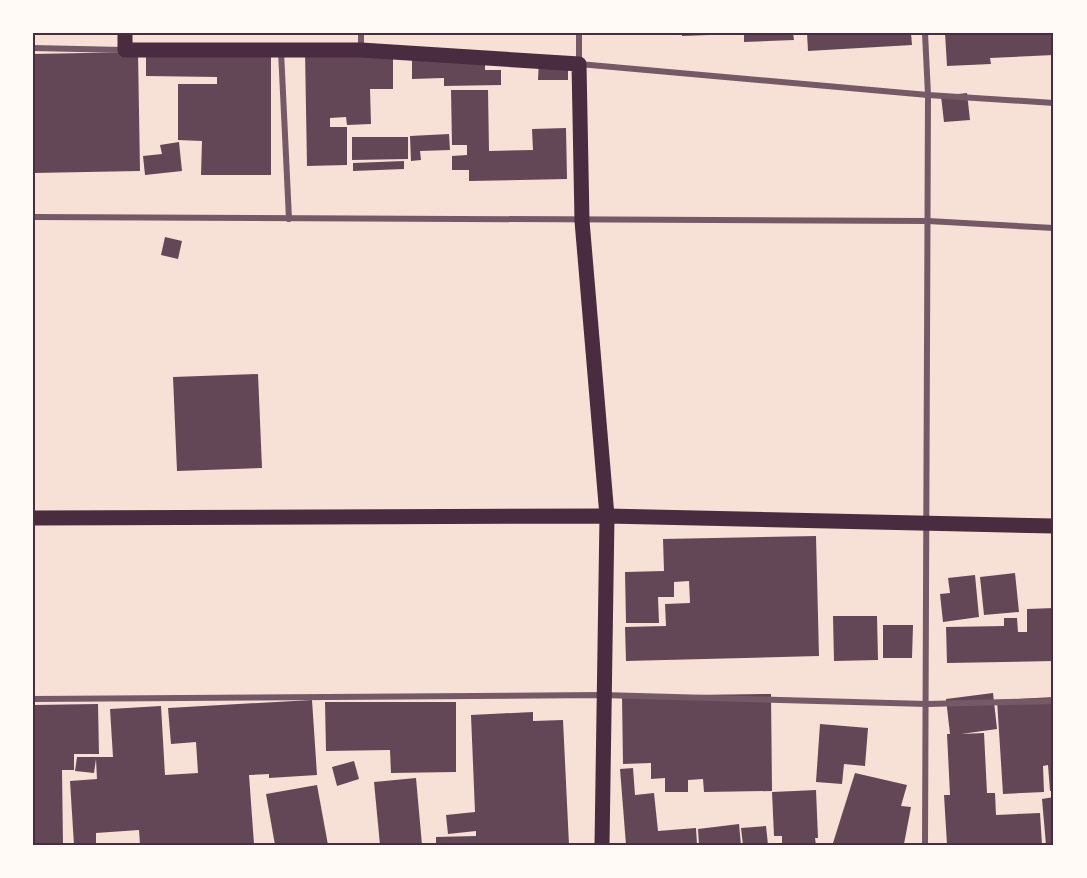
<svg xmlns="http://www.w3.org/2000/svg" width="1087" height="878" font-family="'Fira Sans Condensed',sans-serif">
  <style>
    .building { fill: #644757 }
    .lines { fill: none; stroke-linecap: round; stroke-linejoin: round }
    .minor { stroke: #755966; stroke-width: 6 }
    .primary { stroke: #4a2c40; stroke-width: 15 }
    .neatline { fill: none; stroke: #4a2c40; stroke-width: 2 }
  </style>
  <rect width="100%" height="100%" fill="#f7e1d7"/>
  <!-- building -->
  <g class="building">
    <path d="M682,33h28v2l-28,1z"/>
    <path d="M744,33h49l1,7 -50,2z"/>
    <path d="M807,33h104l1,12 -104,6z"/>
    <path d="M945,33h109v22l-64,3 1,6 -44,2z"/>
    <path d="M393,49v40h-23l1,35 -24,1 -1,-8 -16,1v9h17v38l-40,1 -2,-115z"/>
    <path d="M138,52l2,119 -107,2v-119z"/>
    <path d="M146,52h125v123h-70l1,-34 -24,-1v-56h39v-7l-71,-1z"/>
    <path d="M485,52v18h16v15l-57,1v-8l-32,1v-26z"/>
    <path d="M539,59l29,1v20h-30z"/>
    <path d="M451,90h37l1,61 44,-1 -1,-21 34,-1 1,51 -98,2v-11h-17v-14l15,-1v-10h-15z"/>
    <path d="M967,93l3,27 -26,2 -3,-26z"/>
    <path d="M449,134l1,16 -30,1 1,9 -10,1 -1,-25z"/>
    <path d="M352,137h56v22l-56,1z"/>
    <path d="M179,142l3,29 -37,4 -2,-19 19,-2 -2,-9z"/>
    <path d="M404,161v8l-51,2v-8z"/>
    <path d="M165,237l17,4 -4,18 -17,-4z"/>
    <path d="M258,374l4,94 -85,3 -4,-94z"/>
    <path d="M816,536l3,120 -193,5 -1,-34 41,-1 -1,-22 25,-1 -1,-22 -15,1v15h-16l1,26h-33l-1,-51 39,-1 -1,-32z"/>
    <path d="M1015,573l4,39 -35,3 -4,-38z"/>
    <path d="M975,575l4,42 -36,5 -3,-28 10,-1 -2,-15z"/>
    <path d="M1054,608v53l-107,2 -1,-36 58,-1v-8h13l1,14h9v-23z"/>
    <path d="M833,616h44l1,44 -44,1z"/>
    <path d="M883,625h30l-1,33h-29z"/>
    <path d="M993,693l4,36 -36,5 23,-1 3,60h8l1,22 44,-2 2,32h-95l-3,-50h6l-3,-61h3l-4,-35z"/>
    <path d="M771,694l1,97 -68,1 -1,-13 -15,1v12h-23v-14l-14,1v-16l-28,1 -1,-68z"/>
    <path d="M1054,697v94h-4l-2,-26 -5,1 1,26 -41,2 -6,-94z"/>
    <path d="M312,700l5,75 -48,3v-4l-20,1 5,69 -114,1 -1,-15 -43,3v12h-22l-4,-64 27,-2 -1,-20 -2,14 -19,-2 2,-14h36l-3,-48 51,-3 4,69 33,-2 -2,-31 -25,2 -3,-36z"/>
    <path d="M325,702h131v70l-65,1 -1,-23 -64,1z"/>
    <path d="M98,704l1,50h-25v16h-12l1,75h-30v-140z"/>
    <path d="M533,712v9l30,-1 6,125h-133v-8l40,-1v-5l-28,3 -2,-19 29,-3 -4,-97z"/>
    <path d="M820,724l48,4 -3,38 -21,-2 -2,20 -26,-2z"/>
    <path d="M354,761l5,18 -22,7 -5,-19z"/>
    <path d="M633,768l2,27 19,-2 4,38 38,-3 1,17h-71l-6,-76z"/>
    <path d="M855,773l52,12 -6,21 10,1 -7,37 -71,-1z"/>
    <path d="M416,778l6,67h-42l-6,-63z"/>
    <path d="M317,785l11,60h-53l-9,-51z"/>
    <path d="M816,790l2,48h-3l1,7h-34v-9h-8l-2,-44z"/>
    <path d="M1054,797v48h-8l-4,-46z"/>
    <path d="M739,824l2,21h-42l-1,-16z"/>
    <path d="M766,826l2,19h-25l-2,-17z"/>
  </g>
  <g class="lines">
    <!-- minor -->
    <g class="minor">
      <path d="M361,33v17"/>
      <path d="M579,33v31l349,31 126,8"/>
      <path d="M925,33l3,62 -3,750"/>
      <path d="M33,48l91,2"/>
      <path d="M281,51l8,168"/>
      <path d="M33,217l895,4 126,7"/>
      <path d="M33,699l569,-4 325,9 127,-3"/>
    </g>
    <!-- primary -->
    <g class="primary">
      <path d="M125,33v17h236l218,14 3,157 25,295 -5,329"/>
      <path d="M33,518l574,-2 447,10"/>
    </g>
  </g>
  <!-- border -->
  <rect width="1087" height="878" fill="none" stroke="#fffaf5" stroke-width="69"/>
  <rect x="34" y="34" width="1018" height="810" class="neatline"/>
</svg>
